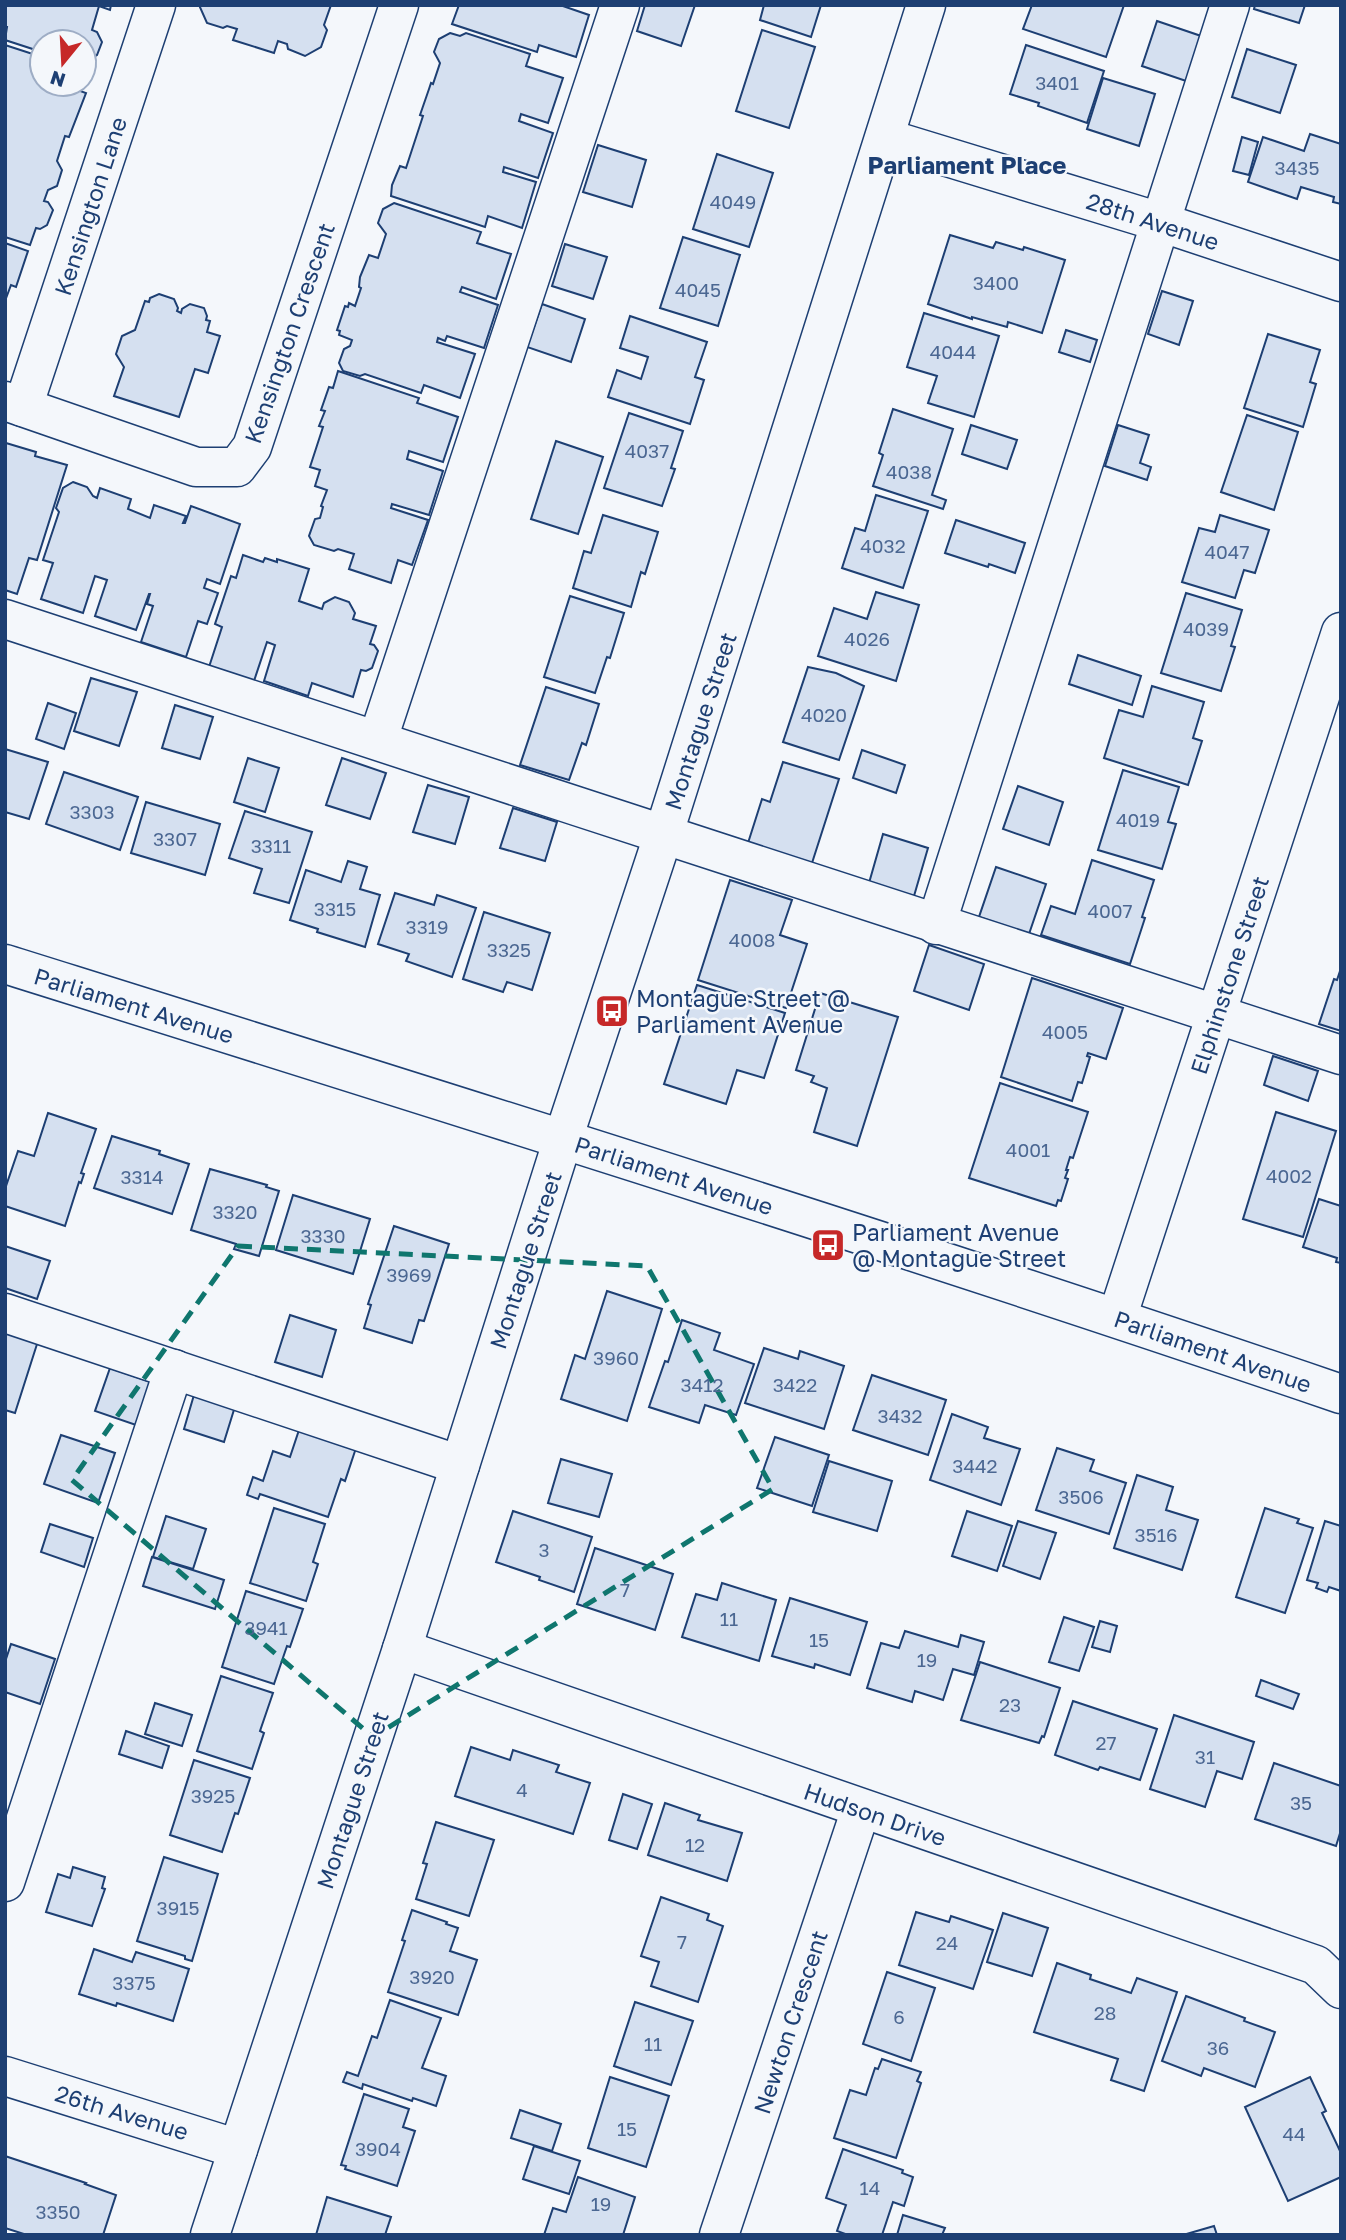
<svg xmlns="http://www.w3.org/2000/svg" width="1346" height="2240" font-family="'Golos Text',sans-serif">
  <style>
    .building { fill: #d5e0f0; stroke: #1d3f73; stroke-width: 2 }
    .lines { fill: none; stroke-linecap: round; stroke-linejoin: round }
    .minor-casing { stroke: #1d3f73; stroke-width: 41 }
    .major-casing { stroke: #1d3f73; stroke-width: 41 }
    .minor { stroke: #f4f7fb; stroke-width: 38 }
    .major { stroke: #f4f7fb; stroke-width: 38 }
    .marked { fill: none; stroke: #0f766e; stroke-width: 5; stroke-dasharray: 14 9; stroke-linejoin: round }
    .labels { text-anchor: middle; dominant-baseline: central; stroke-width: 5; stroke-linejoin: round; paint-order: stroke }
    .number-label { font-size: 19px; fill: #4b6792 }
    .street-label { font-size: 23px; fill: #1d3f73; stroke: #f4f7fb }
    .poi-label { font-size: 23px; fill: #1d3f73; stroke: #f4f7fb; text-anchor: start }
    .neighbourhood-label { font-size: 24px; font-weight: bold; fill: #1d3f73; stroke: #f4f7fb }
  </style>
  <rect width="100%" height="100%" fill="#f4f7fb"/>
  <!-- building -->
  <g class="building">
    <path d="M5,5h106l-1,5 -11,-4 -7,24 5,2 5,10 -5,13 -11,6 -2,-1v-18h-42v10l-37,-12 2,-13h-2z"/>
    <path d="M199,5h132l-7,20 3,5 -6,17 -16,9 -17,-7 -1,-5 -9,-3 -4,12 -41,-13 4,-11 -10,-3 -4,2 -16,-5z"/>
    <path d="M459,5h101l29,10 -13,42 -37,-12 -2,7 -85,-28z"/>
    <path d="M645,5h50l-14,41 -44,-15z"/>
    <path d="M764,5h57l-10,32 -51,-17z"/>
    <path d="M1032,5h92l-18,52 -83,-28z"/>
    <path d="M1255,5h50l-6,18 -45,-14z"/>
    <path d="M1157,21l47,16 -15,45 -47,-16z"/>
    <path d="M762,30l53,17 -26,81 -53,-17z"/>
    <path d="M450,33l10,3 6,-3 64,21 -4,12 37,12 -15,45 -27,-9 -2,7 34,12 -15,45 -34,-11 -1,5 33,10 -14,46 -34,-12 -3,11 -94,-31 1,-11 8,-19 6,2 17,-52 -3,-1 9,-26 2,-6 2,1 7,-21 -6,-11 5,-13z"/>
    <path d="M5,45l37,12v27h41l-3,7 6,2 -17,44 -4,-1 -8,25 5,9 -5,16 -9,4 -4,11 4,1 5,8 -6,15 -7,4 -4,-1 -6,17 -25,-8z"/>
    <path d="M1026,45l78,26 -17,52 -49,-17 1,-3 -29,-9z"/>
    <path d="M1247,49l49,16 -16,48 -48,-16z"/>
    <path d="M1103,78l52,16 -16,52 -52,-17z"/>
    <path d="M1310,134l31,10v60l-8,-2 1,-5 -33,-10 -4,12 -49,-17 15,-45 41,14z"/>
    <path d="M1242,137l16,5 -9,33 -16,-4z"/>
    <path d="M598,145l48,15 -14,47 -49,-15z"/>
    <path d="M717,154l56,19 -24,74 -56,-18z"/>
    <path d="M394,203l87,29 -4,11 34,11 -15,45 -34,-12 -2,5 38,13 -14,43 -37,-12 -2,5 -7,-3 -1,4 38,12 -15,44 -36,-13 -3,8 -56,-19 -5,2 -17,-5 -4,-8 5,-14 6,-3 2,-6 -13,-5 1,-4 -3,-1 8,-24 3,1 1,-4 6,3 6,-18 -2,-1 1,-10 9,-22 9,3 8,-24 -8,-11 5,-14z"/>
    <path d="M950,235l43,13 3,-6 27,8 1,-3 41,13 -23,73 -34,-11 -1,5 -35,-10v2l-44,-15z"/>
    <path d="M683,237l57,18 -22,71 -58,-18z"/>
    <path d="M5,243l23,8 -12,36 -5,-2 -6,16z"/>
    <path d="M565,244l42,13 -14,42 -41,-13z"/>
    <path d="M1162,291l31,10 -14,44 -31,-11z"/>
    <path d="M159,294l15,5 4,9 -1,3 4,2 1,-4 8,-5 14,4 3,8 -1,4 4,1 -3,11 13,4 -12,37 -13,-4 -16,48 -65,-21 10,-29 -8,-13 6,-18 13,-6 10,-29 4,1 1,-4z"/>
    <path d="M542,304l43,15 -14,43 -44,-15z"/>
    <path d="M924,313l75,23 -25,81 -46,-14 9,-27 -30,-9z"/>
    <path d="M630,316l77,26 -12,35 9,3 -14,44 -82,-27 9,-27 24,9 7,-22 -28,-9z"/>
    <path d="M1066,330l31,10 -7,22 -31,-10z"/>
    <path d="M1268,334l52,16 -10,32 6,2 -13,43 -59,-19z"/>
    <path d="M338,371l81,27 -2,5 41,14 -15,45 -34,-11 -2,8 36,12 -14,44 -37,-11 -1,4 37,12 -16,45 -14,-5 -7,23 -42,-14 5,-15 -16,-5 -4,2 -20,-6 -5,-9 6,-17 5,-1 3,-11 -2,-1 6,-16 -12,-4 5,-16 -10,-3 13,-40 -4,-1 6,-15 -4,-1 8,-23 4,1z"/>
    <path d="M893,409l60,20 -21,66 14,5 -3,9 -70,-23 10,-31 -4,-2z"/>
    <path d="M629,413l54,18 -12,37 4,1 -13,37 -58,-18z"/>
    <path d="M1247,415l51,17 -24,78 -53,-18z"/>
    <path d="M971,425l46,15 -10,29 -45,-15z"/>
    <path d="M1118,425l31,10 -9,28 11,4 -4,13 -42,-14z"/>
    <path d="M556,441l47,16 -25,77 -47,-15z"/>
    <path d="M6,443l30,9 -1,4 32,9 -30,95 -8,-2 -12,36 -12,-4z"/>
    <path d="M73,482l14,5 6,9 4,2 3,-10 31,11 -3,10 22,9 4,-13 32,11 -3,7h2l6,-17 49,18 -20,60 -13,-5 -3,9 14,5 -11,31 -9,-3 -12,36 -45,-15 12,-36 -6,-2 3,-10h-1l-13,36 -41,-14 12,-36 -12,-4 -12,37 -42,-14 12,-36 -10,-3 16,-48 -3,-4 7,-20z"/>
    <path d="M876,495l52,16 -25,77 -61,-20 13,-40 10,3z"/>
    <path d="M603,515l55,17 -13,42 -4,-2 -10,35 -58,-19 11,-37 7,2z"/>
    <path d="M1220,515l49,15 -14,43 -11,-3 -9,28 -53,-16 17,-54 16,4z"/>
    <path d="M956,520l69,23 -10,30 -26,-9 -1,3 -43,-14z"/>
    <path d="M243,555l20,7 2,-4 12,4v-3l32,10 -10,32 23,8 2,-6 11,-6 14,5 6,11 -2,6 23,7 -6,18 4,1 4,6 -6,17 -6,3 -5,-1 -8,27 -41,-14 -4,13 -44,-15 11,-36 -8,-3 -13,39 -45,-14 13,-40 -7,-3 16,-48 5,2z"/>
    <path d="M876,592l43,13 -23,76 -78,-25 16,-48 33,11z"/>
    <path d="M1186,593l56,17 -11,36 4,1 -14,44 -60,-18z"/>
    <path d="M570,596l54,17 -14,45 -3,-1 -12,36 -51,-16z"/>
    <path d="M1078,655l63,21 -9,29 -63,-21z"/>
    <path d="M808,667l28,6 28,13 -25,74 -56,-18z"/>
    <path d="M91,678l46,14 -18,54 -45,-15z"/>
    <path d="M1152,686l52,16 -11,36 9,3 -14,44 -84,-27 15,-48 24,7z"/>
    <path d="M546,687l53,17 -13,41 -4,-2 -13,37 -49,-15z"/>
    <path d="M48,703l28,10 -12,36 -28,-10z"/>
    <path d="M175,705l38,12 -13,42 -38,-11z"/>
    <path d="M5,749l43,13 -19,57 -24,-7z"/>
    <path d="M862,750l43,15 -9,28 -43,-15z"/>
    <path d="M248,758l31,10 -14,44 -31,-10z"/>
    <path d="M342,758l44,15 -16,46 -44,-14z"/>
    <path d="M783,762l56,17 -27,84 -64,-20 14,-44 8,3z"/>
    <path d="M1123,770l56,17 -11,35 8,2 -14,45 -64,-19z"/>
    <path d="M64,772l74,25 -18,53 -74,-26z"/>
    <path d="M428,785l41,12 -14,47 -42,-12z"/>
    <path d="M1018,786l45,16 -14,43 -46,-16z"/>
    <path d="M146,802l74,22 -15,51 -74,-22z"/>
    <path d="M513,808l44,14 -12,39 -45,-13z"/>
    <path d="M245,811l67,21 -23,71 -35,-10 8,-24 -33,-11z"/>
    <path d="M883,834l45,14 -14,48 -45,-13z"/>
    <path d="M1092,860l62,20 -12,37 3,1 -15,46 -89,-29 10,-29 24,8z"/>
    <path d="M348,861l19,6 -7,22 20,6 -15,52 -48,-15 1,-3 -28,-9 16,-50 35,12z"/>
    <path d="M996,867l50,17 -17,50 -50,-17z"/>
    <path d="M730,880l62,20 -12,35 27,9 -21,64 -88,-28z"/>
    <path d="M395,893l39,12 3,-10 39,13 -24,69 -46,-16 3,-7 -31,-10z"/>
    <path d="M484,912l66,21 -18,57 -25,-8 -4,10 -40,-13z"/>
    <path d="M929,945l55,19 -15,46 -55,-19z"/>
    <path d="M1341,968v63l-22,-7 15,-45 3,1z"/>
    <path d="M1032,978l91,30 -17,51 -18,-6 -1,3 3,1 -8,26 -4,-1 -6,19 -71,-24z"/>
    <path d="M697,985l88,28 -21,65 -27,-8 -11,34 -62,-20z"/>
    <path d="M820,993l78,24 -41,129 -43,-14 13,-44 -16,-6 3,-6 -18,-6z"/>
    <path d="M1273,1056l45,15 -10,30 -44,-16z"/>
    <path d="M1000,1083l88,29 -15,46 -3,-1 -4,13h2l-3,8 3,1 -7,22 -3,-1 -2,6 -87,-28z"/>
    <path d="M1276,1112l60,19 -33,106 -60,-18z"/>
    <path d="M48,1113l48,16 -15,44 3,1 -3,9 -2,-1 -14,44 -60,-20v-17l13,-38 16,5z"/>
    <path d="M112,1136l48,15 -1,3 30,10 -17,50 -78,-26z"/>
    <path d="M210,1169l57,16 -1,2 13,4 -20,65 -25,-7 2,-5 -45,-14z"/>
    <path d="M293,1195l77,24 -17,55 -77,-24z"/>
    <path d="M1319,1199l22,7v57l-5,-1 1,-4 -34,-11z"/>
    <path d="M394,1226l55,18 -25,77 -5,-1 -7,23 -48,-15 7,-23 -3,-1z"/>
    <path d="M5,1246l45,15 -13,38 -32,-11z"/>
    <path d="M607,1291l55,18 -35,112 -66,-22 14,-44 10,4z"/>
    <path d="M290,1315l46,15 -14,47 -47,-15z"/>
    <path d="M682,1320l38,13 -6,17 40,14 -18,51 -31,-10 -6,18 -50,-16 16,-46 3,1z"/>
    <path d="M5,1330l33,11 -23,72 -10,-3z"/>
    <path d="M764,1348l34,11 2,-8 44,15 -20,63 -79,-26z"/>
    <path d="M110,1368l41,14 -15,43 -41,-14z"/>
    <path d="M872,1375l74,25 -18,55 -75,-25z"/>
    <path d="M196,1388l41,12 -13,42 -40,-13z"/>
    <path d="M952,1414l36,13 -4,11 36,11 -19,56 -71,-25z"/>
    <path d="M301,1424l57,18 -13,39 -4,-2 -13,38 -68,-23 -2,5 -11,-4 6,-18 10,4 10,-30 17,6z"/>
    <path d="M61,1435l54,18 -17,50 -54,-19z"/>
    <path d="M775,1437l54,18 -17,51 -55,-18z"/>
    <path d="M1057,1448l37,12 -4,11 36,12 -17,51 -73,-24z"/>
    <path d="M561,1459l51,15 -13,43 -51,-14z"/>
    <path d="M829,1461l63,20 -15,50 -64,-19z"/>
    <path d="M1137,1475l36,12 -7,23 32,10 -16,50 -68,-22z"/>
    <path d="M274,1508l51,16 -12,38 5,2 -12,37 -56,-18z"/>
    <path d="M1265,1508l34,11 -2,4 16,5 -28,85 -49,-16z"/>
    <path d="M513,1511l79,26 -18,55 -35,-12 1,-3 -44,-15z"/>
    <path d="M967,1511l45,15 -15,45 -45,-15z"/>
    <path d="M166,1516l40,13 -13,40 -40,-12z"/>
    <path d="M1018,1521l38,12 -16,46 -37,-13z"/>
    <path d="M1325,1521l16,5v65l-12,-4 -2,5 -11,-4 2,-5 -11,-3z"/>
    <path d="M50,1524l43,14 -9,29 -43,-15z"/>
    <path d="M595,1548l78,26 -18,56 -78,-26z"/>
    <path d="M152,1557l72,23 -9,29 -72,-23z"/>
    <path d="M722,1583l54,17 -17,61 -77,-24 14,-43 21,6z"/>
    <path d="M246,1591l57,18 -13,38 -3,-1 -13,38 -52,-17z"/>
    <path d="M790,1598l77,24 -17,53 -35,-11 -1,4 -42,-12z"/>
    <path d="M1064,1617l30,10 -15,44 -30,-9z"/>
    <path d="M1100,1621l17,5 -7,26 -18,-5z"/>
    <path d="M905,1631l53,16 3,-12 23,7 -10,33 -21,-6 -10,31 -28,-9 -3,11 -45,-14 14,-45 18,5z"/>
    <path d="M11,1644l44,15 -15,45 -35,-12v-30z"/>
    <path d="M980,1662l80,26 -16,49 -2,-1 -3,7 -78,-23z"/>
    <path d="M221,1676l52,17 -13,38 4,2 -12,36 -55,-18z"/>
    <path d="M1261,1680l38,14 -6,15 -37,-13z"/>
    <path d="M1073,1701l84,28 -17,51 -40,-13 -2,3 -43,-15z"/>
    <path d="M155,1703l37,12 -10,31 -37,-12z"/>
    <path d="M1174,1715l80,27 -12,37 -25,-8 -12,36 -55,-18z"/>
    <path d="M126,1731l43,15 -7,22 -43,-14z"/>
    <path d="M471,1747l39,13 3,-10 46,15 -3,7 34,11 -17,51 -118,-38z"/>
    <path d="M194,1760l56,18 -12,36 -3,-1 -13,39 -52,-17z"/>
    <path d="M1274,1763l67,23v44l-5,16 -81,-27z"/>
    <path d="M623,1794l29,10 -15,45 -28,-9z"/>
    <path d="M665,1803l35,12 -2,5 44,13 -15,48 -79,-26z"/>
    <path d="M436,1822l58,18 -25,76 -53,-17 11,-35 -4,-1z"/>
    <path d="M164,1857l54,17 -26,87 -7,-2v-3l-48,-15z"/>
    <path d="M73,1867l32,10 -3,11 3,1 -13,37 -46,-14 12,-38 12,4z"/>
    <path d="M661,1897l48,17 -2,6 16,6 -25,76 -47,-16 8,-24 -18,-6z"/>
    <path d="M412,1910l35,12 -1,2 12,4 -8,23 27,9 -19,55 -70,-23 17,-51 -3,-1z"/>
    <path d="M916,1912l33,10 2,-6 42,14 -20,59 -74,-24z"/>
    <path d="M1003,1913l45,15 -16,48 -45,-14z"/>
    <path d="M94,1949l38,13 4,-10 53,17 -16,52 -56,-18 -1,3 -37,-12z"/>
    <path d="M1057,1963l34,12 -1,4 41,14 6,-15 40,14 -33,99 -33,-11 7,-21 -84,-27z"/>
    <path d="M887,1972l48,16 -24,73 -48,-17z"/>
    <path d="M1186,1996l59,22 -1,3 31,11 -20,55 -51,-19 -3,8 -39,-15z"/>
    <path d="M390,2000l51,18 -19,50 24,8 -10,30 -23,-8 -1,3 -49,-17 -1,5 -19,-7 4,-10 11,4 14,-40 5,2z"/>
    <path d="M635,2002l58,19 -22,64 -57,-19z"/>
    <path d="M882,2059l39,13 -4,9 4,2 -25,75 -62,-20 16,-48 16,5 9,-27 3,1z"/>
    <path d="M610,2077l59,19 -23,71 -58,-19z"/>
    <path d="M1310,2077l16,34 -4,2 19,40v24l-53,24 -43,-94z"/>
    <path d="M364,2094l45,15 -6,18 12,4 -18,55 -52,-17 1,-3 -5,-1z"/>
    <path d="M520,2110l41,14 -9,27 -41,-13z"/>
    <path d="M534,2146l46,15 -11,33 -46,-15z"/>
    <path d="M843,2149l60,21 -1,3 11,4 -9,29 -11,-4 -11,33h-34l-11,-4 9,-26 -20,-7z"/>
    <path d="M5,2156l81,27 -1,1 31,11 -13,40h-76l-22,-7z"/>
    <path d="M578,2177l57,20 -12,38h-79l9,-27 13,4z"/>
    <path d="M327,2197l64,20 -6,18h-69z"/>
    <path d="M903,2215l42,13 -3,7h-45z"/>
    <path d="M1214,2226l3,9h-34z"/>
  </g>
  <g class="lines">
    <!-- minor casing -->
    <g class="minor-casing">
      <g id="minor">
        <path d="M885,138l275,84 181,60"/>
        <path d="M5,401l191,66h41l15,-20 147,-442"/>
        <path d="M23,407l133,-402"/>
        <path d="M5,619c446,144 889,294 1336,436"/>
        <path d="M378,739l242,-734"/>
        <path d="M936,925l294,-920"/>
        <path d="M5,1313l455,152"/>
        <path d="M1117,1318l224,-686"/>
        <path d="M402,1649l914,316 25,24"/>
        <path d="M5,1882l169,-513"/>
        <path d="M5,2076l233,73"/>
        <path d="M210,2235l192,-586 161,-510 100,-303 263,-831"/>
        <path d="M719,2235l142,-426"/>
      </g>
    </g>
    <!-- major casing -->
    <g class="major-casing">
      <path id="major" d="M5,964c447,140 893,279 1336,430"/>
    </g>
    <!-- minor -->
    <use href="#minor" class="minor"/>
    <!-- major -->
    <use href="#major" class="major"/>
  </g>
  <!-- marked area -->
  <path class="marked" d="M238,1246l409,20 126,223 -400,248 -301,-257z"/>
  <!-- icons -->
  <defs>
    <g id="bus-square" transform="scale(1.75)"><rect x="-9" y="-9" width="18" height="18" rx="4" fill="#c62828" stroke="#f4f7fb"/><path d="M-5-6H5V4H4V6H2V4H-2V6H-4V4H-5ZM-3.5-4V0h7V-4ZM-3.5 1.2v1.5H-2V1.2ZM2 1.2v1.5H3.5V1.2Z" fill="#fff"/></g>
  </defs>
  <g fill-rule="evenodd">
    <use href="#bus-square" x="612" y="1011"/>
    <use href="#bus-square" x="828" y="1245"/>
  </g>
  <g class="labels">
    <!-- number labels -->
    <g class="number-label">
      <text x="1057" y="82">3401</text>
      <text x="1297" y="167">3435</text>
      <text x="733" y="201">4049</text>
      <text x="996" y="282">3400</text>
      <text x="698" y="289">4045</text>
      <text x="953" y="351">4044</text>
      <text x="647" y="450">4037</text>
      <text x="909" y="471">4038</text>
      <text x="883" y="545">4032</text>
      <text x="1227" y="551">4047</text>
      <text x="1206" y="628">4039</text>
      <text x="867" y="638">4026</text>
      <text x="824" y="714">4020</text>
      <text x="92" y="811">3303</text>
      <text x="1138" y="819">4019</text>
      <text x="175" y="838">3307</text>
      <text x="271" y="845">3311</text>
      <text x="335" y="908">3315</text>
      <text x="1110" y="910">4007</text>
      <text x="427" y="926">3319</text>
      <text x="752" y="939">4008</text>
      <text x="509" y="949">3325</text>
      <text x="1065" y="1031">4005</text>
      <text x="1028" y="1149">4001</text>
      <text x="1289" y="1175">4002</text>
      <text x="142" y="1176">3314</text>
      <text x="235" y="1211">3320</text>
      <text x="323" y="1235">3330</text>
      <text x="409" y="1274">3969</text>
      <text x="616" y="1357">3960</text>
      <text x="702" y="1384">3412</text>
      <text x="795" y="1384">3422</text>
      <text x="900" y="1415">3432</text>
      <text x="975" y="1465">3442</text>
      <text x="1081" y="1496">3506</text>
      <text x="1156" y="1534">3516</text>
      <text x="544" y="1549">3</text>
      <text x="625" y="1589">7</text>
      <text x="729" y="1618">11</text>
      <text x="266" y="1627">3941</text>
      <text x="819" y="1639">15</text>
      <text x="927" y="1659">19</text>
      <text x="1010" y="1704">23</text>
      <text x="1106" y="1742">27</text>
      <text x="1205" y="1756">31</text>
      <text x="522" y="1789">4</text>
      <text x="213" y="1795">3925</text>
      <text x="1301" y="1802">35</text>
      <text x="695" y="1844">12</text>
      <text x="178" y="1907">3915</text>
      <text x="682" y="1941">7</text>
      <text x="947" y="1942">24</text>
      <text x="432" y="1976">3920</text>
      <text x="134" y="1982">3375</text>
      <text x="1105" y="2012">28</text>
      <text x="899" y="2016">6</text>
      <text x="653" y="2043">11</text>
      <text x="1218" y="2047">36</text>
      <text x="627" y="2128">15</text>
      <text x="1294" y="2133">44</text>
      <text x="378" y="2148">3904</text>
      <text x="870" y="2187">14</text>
      <text x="601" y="2203">19</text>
      <text x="58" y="2211">3350</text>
    </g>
    <!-- street labels -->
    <g class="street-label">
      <text transform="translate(90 206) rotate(-72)">Kensington Lane</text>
      <text transform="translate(1153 221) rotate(18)">28th Avenue</text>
      <text transform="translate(289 333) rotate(-71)">Kensington Crescent</text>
      <text transform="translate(700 721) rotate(-72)">Montague Street</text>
      <text transform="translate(1229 975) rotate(-72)">Elphinstone Street</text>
      <text transform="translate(134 1005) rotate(17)">Parliament Avenue</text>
      <text transform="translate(674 1175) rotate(18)">Parliament Avenue</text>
      <text transform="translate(525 1260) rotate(-72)">Montague Street</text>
      <text transform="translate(1213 1351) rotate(19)">Parliament Avenue</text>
      <text transform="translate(352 1800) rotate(-72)">Montague Street</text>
      <text transform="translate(875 1814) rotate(19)">Hudson Drive</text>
      <text transform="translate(790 2022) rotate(-72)">Newton Crescent</text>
      <text transform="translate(122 2112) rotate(17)">26th Avenue</text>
    </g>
    <!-- poi labels -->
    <g class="poi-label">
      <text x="636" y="998">Montague Street @<tspan x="636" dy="26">Parliament Avenue</tspan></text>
      <text x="852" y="1232">Parliament Avenue<tspan x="852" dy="26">@ Montague Street</tspan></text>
    </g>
    <!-- neighbourhood labels -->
    <g class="neighbourhood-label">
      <text x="967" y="164">Parliament Place</text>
    </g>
  </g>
  <!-- border -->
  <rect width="1346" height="2240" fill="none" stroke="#1d3f73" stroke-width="14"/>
  <!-- north arrow -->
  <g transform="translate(63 63) rotate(198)"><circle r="33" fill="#f4f7fb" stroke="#9eadc5" stroke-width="2"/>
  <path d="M0-5L12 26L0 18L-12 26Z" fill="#c62828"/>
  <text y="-10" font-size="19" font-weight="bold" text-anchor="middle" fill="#1d3f73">N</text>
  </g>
</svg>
